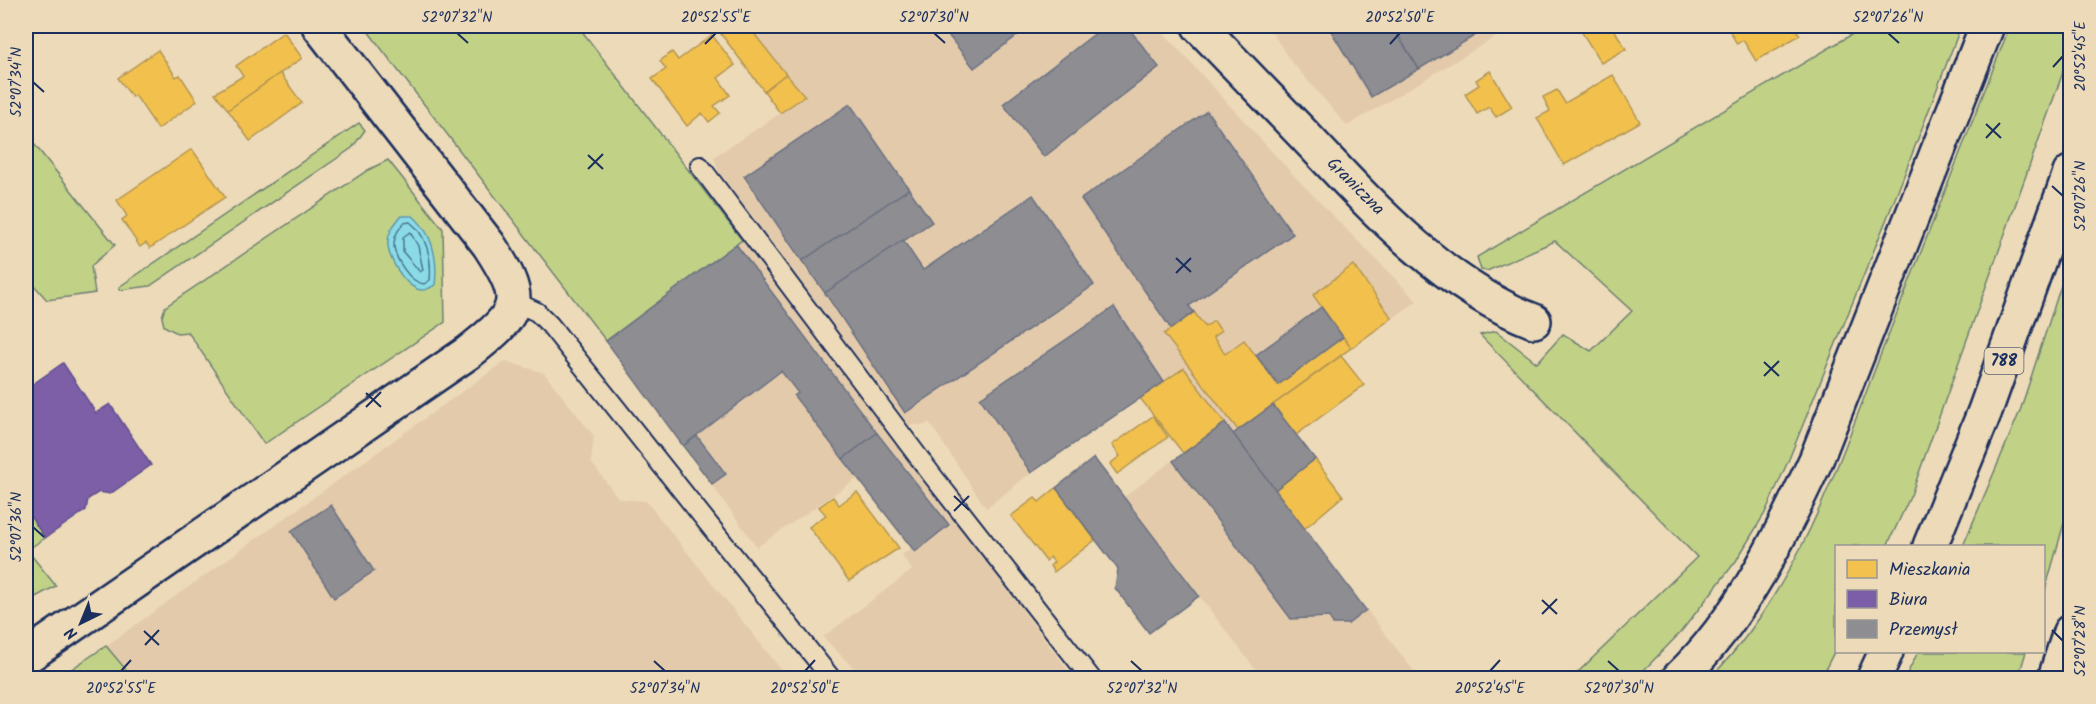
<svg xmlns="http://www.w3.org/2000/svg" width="2096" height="704" font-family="Kalam,sans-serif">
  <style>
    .built { fill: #e3caab }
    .green { fill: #c1d286; stroke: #6e8072; stroke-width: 1.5 }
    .water { fill: #8bdbe6; stroke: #5e96b0; stroke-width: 1.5 }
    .homes { fill: #f2c14e; stroke: #b29553; stroke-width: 1.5 }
    .offices { fill: #7b5ea7; stroke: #5e5091; stroke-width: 1.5 }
    .industry { fill: #8d8d92; stroke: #6b7182; stroke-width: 1.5 }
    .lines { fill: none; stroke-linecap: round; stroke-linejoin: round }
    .shore { stroke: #487494; stroke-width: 1.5 }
    .lane-casing { stroke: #1b2f5e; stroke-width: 22 }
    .street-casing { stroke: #1b2f5e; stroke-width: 38 }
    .secondary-casing { stroke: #1b2f5e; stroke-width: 38 }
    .primary-casing { stroke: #1b2f5e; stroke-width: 38 }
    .lane { stroke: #eddab8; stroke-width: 18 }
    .street { stroke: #eddab8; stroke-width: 33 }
    .secondary { stroke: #eddab8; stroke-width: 33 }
    .primary { stroke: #eddab8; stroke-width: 33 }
    .ticks { fill: none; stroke: #1b2f5e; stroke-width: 2 }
    .labels { text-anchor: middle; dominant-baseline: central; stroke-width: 6; stroke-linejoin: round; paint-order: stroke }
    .shield { fill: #eddab8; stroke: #5a6279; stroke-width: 1.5 }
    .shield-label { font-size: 16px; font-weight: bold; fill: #1b2f5e }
    .street-label { font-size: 18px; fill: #1b2f5e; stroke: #eddab8 }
    .neatline { fill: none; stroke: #1b2f5e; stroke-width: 2 }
    .ticks-label { font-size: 15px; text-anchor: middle; fill: #1b2f5e }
  </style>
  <rect width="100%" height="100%" fill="#eddab8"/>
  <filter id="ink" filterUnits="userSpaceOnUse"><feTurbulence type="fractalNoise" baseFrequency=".0167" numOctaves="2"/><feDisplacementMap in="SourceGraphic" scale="12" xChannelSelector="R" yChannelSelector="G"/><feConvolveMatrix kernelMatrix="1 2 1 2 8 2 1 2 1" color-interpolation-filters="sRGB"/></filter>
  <g filter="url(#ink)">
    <!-- built -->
    <g class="built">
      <path d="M748,26h409l141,154 119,121 -179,129 37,60 144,188h-157l-138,-181 59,-44 -43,-55 -109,75 -45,35 -57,-86 -4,3h-16l-190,-252 -5,-16 91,-60z"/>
      <path d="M1268,26h246l-167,100 -57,-66z"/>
      <path d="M742,240l332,438h-211l-40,-41 89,-67 -10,-15 10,-7 -54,-70 -101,69 -151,-206z"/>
      <path d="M505,361l39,12 50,63 -3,26 28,37 27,2 142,177h-655l-27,-32z"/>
    </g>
    <!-- green -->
    <g class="green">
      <path d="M364,26h214l164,214 -136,101z"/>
      <path d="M1866,26h95l-63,165 -109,268 -24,54 -29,48 -56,72 -34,35 -12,10h-62l125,-121 -217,-222 16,-4 41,32 26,-29 28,17 41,-40 -77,-70 -68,30 -6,-1 -4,-13z"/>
      <path d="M2010,26h60v18l-8,31 -151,420 -24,51h-51v102l-15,30h-111c87,-87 128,-214 172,-327 43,-108 85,-217 128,-325z"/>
      <path d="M359,123l6,7 -13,18 -202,138 -30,4 -1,-3z"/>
      <path d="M26,134l89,111 -24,21 4,27 -48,7 -21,-24z"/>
      <path d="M388,160l55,69 2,93 -181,122 -76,-112 -11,1 -13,-7 -2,-9 3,-10 203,-137z"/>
      <path d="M2070,258v244l-26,92v-48h-81l57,-135z"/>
      <path d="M26,510l19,28 -18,12 29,36 -30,16z"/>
      <path d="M106,646l27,32h-75z"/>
      <path d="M1918,652h108l-8,26h-113z"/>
    </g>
    <!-- water -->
    <path class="water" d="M401,216h12c20,18 25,43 22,69 -5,3 -11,7 -18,4 -14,-6 -30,-32 -29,-47 0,-11 7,-18 13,-26z"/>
    <!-- homes -->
    <g class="homes">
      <path d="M681,26h20l-13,9z"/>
      <path d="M715,26h33l38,48 -22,17z"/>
      <path d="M1578,26h34l14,23 -25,14z"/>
      <path d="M1727,26h67l6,9 -44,26 -13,-21 -6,4z"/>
      <path d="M284,32l18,26 -74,52 -13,-17 28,-17 -7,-10z"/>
      <path d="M712,35l23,30 -17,13 12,17 -16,11 6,7 -11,9 -7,-9 -15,13 -35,-47 14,-10 -6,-8 12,-9 6,8z"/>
      <path d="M158,50l18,27 4,-2 17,26 -39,28 -23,-34 -3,2 -14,-19z"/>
      <path d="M1490,71l22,36 -16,10 -7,-10 -12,7 -12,-20 14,-9 -3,-5z"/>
      <path d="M280,73l22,30 -52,38 -22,-31z"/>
      <path d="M786,74l19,22 -25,17 -16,-22z"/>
      <path d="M1613,75l27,47 -76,43 -27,-47 13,-7 -7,-14 14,-7 8,13z"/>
      <path d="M192,149l33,48 -75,51 -4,-5 -6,4 -18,-27 5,-4 -10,-16z"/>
      <path d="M1353,265l39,53 -41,30 -38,-53z"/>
      <path d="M1194,312l11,15 9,-6 7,10 -8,6 12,17 19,-14 34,45 65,-48 8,11 -113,82 -74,-96z"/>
      <path d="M1341,356l23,29 -68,50 -23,-30z"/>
      <path d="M1184,368l41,55 -42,30 -43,-55z"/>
      <path d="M1153,416l15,21 -51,37 -7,-10 10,-8 -8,-11z"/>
      <path d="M1315,459l28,37 -39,33 -29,-39z"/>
      <path d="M1056,488l39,52 -41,32 -4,-6 4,-4 -4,-5 -4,4 -35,-45 24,-18 4,4z"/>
      <path d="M857,492l42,56 -50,33 -40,-54 17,-12 -7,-8 14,-10 6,8z"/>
    </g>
    <!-- offices -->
    <path class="offices" d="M63,363l33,50 14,-9 41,61 -41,29 -11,-2 -11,7 -2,11 -41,28 -19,-28v-121z"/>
    <!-- industry -->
    <g class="industry">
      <path d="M941,26h89l-56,42z"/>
      <path d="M1105,26h22l32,41 -115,90 -41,-53z"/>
      <path d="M1328,26h64l27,43 -48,28z"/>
      <path d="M1392,26h99l-72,43z"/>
      <path d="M850,104l59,85 -107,72 -58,-85z"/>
      <path d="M1207,111l86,123 -104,72 5,6 -23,17 -90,-130z"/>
      <path d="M909,189l23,33 -107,71 -23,-32z"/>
      <path d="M1033,195l61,90 -189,128 -80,-120 78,-53 20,30z"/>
      <path d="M736,244l141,189 -34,26 -49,-63 4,-3 -17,-22 -98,75 -77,-105z"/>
      <path d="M1114,307l50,75 -133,91 -51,-75z"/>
      <path d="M1321,307l22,30 -65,48 -22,-30z"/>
      <path d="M1273,405l42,54 -40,31 -42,-56z"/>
      <path d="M1225,423l141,187 -18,14h-15l-4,-7 -38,2 -118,-158z"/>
      <path d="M877,433l72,92 -34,27 -72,-93z"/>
      <path d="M697,436l29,38 -14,10 -29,-38z"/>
      <path d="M1094,458l105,138 -50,37 -34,-45 3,-19 -62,-81z"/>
      <path d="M331,505l43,66 -40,27 -43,-67z"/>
    </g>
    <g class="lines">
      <!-- shore -->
      <g class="shore">
        <path d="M410,222c17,13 22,38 20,58l-6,4c-14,-1 -30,-26 -30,-40 0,-9 5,-15 10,-21z"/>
        <path d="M410,232l8,14 5,24 -3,2 -17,-20v-15z"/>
      </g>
      <!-- lane casing -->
      <g class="lane-casing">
        <g id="lane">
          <path d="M700,166l232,309 159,203"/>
          <path d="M513,301l24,11 13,13 281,353"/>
        </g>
      </g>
      <!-- street casing -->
      <g class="street-casing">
        <path id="street" d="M1199,26c35,36 70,73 105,109 65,69 140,152 230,186"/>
      </g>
      <!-- secondary casing -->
      <g class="secondary-casing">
        <path id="secondary" d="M26,657l443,-305c52,-41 57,-50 20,-107l-170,-219"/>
      </g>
      <!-- primary casing -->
      <g class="primary-casing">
        <g id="primary">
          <path d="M1930,546l55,-135 85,-238"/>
          <path d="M1679,678c62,-59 101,-141 137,-218l171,-434"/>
          <path d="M1874,678l12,-26"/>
          <path d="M2055,678l15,-46"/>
        </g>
      </g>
      <!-- lane -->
      <use href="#lane" class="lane"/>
      <!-- street -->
      <use href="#street" class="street"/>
      <!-- secondary -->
      <use href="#secondary" class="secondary"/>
      <!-- primary -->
      <use href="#primary" class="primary"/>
    </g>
  </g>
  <!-- ticks -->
  <path class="ticks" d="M457,33l11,10M934,33l11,10M1888,33l11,10M705,44l11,-11M1390,44l10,-11M2053,67l10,-11M33,82l11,10M1986,124l15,14M1986,138l14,-15M588,155l15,14M588,169l15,-15M2052,186l11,10M1176,258l15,14M1176,273l15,-15M1764,362l15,14M1764,376l15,-15M366,393l15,14M366,407l15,-15M954,496l15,14M954,511l15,-15M33,527l11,10M1542,600l15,14M1542,614l15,-15M2052,630l11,11M144,631l15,14M145,645l14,-15M654,661l11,10M1131,661l11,10M1608,661l11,10M121,671l10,-11M805,671l10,-11M1490,671l10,-11"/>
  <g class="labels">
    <!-- shield labels -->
    <rect class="shield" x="1984.5" y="348" width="39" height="26" rx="4.5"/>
    <g class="shield-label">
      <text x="2004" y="361">788</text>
    </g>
    <!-- street labels -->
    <g class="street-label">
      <text transform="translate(1355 187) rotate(45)">Graniczna</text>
    </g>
  </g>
  <!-- margin -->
  <rect width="2096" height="704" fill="none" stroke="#eddab8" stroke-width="66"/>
  <!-- legend -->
  <rect x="1835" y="545" width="210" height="108" fill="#eddab8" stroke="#999694" stroke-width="1.5"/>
  <rect x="1847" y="560" width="30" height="18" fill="#f2c14e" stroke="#999694" stroke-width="1.5"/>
  <text x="1889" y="575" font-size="18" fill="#1b2f5e">Mieszkania</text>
  <rect x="1847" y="590" width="30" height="18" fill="#7b5ea7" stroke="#999694" stroke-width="1.5"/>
  <text x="1889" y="605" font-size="18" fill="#1b2f5e">Biura</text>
  <rect x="1847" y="620" width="30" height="18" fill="#8d8d92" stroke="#999694" stroke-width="1.5"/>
  <text x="1889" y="635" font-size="18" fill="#1b2f5e">Przemysł</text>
  <!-- north arrow -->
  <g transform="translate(81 623) rotate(223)" stroke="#eddab8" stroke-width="4.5" paint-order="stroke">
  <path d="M0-4.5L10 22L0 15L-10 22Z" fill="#1b2f5e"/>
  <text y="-9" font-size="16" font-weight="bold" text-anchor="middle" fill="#1b2f5e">N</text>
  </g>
  <rect x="33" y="33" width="2030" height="638" class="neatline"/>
  <g class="ticks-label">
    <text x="457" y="22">52°07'32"N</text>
    <text x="716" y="22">20°52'55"E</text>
    <text x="934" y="22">52°07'30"N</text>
    <text x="1400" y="22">20°52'50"E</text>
    <text x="1888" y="22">52°07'26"N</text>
    <text transform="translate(2080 56) rotate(-90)" y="5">20°52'45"E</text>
    <text transform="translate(16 82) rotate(-90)" y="5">52°07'34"N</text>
    <text transform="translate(2080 196) rotate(-90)" y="5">52°07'26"N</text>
    <text transform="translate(16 527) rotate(-90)" y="5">52°07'36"N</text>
    <text transform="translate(2080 641) rotate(-90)" y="5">52°07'28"N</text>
    <text x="121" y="693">20°52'55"E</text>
    <text x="665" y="693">52°07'34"N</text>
    <text x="805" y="693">20°52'50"E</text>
    <text x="1142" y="693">52°07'32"N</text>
    <text x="1490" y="693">20°52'45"E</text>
    <text x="1619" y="693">52°07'30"N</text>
  </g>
</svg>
